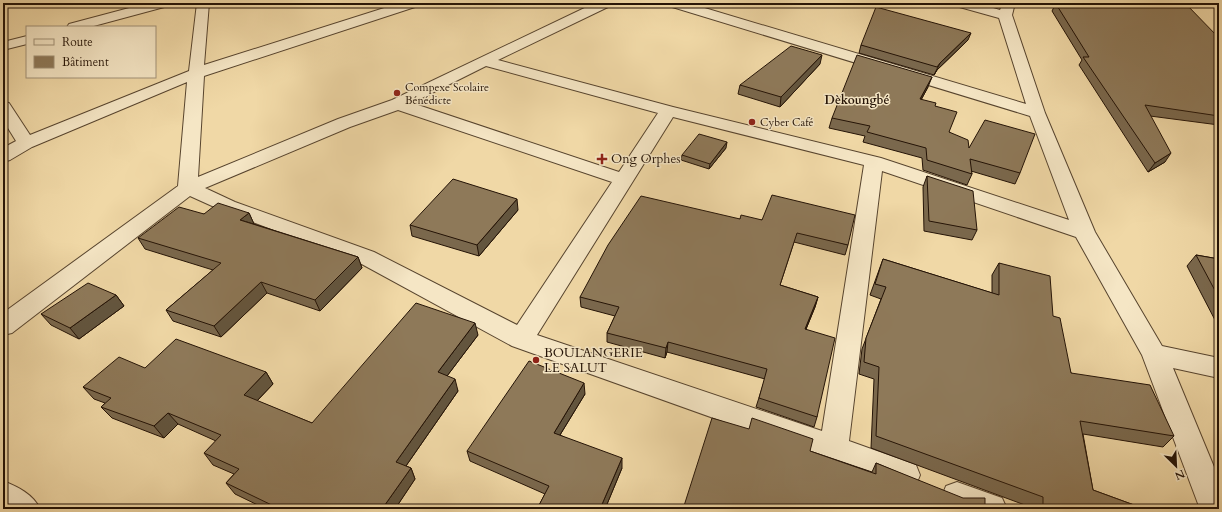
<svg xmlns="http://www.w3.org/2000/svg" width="1222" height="512" font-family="Cardo,serif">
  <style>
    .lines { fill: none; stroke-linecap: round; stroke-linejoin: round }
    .minor-casing { stroke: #57442e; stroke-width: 2 }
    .minor { fill: #f5e6c5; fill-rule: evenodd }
    .wall { fill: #7a684d; stroke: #241306 }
    .shaded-wall { fill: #63553e; stroke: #241306 }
    .building { fill: #8e7959; stroke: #241306 }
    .poi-dot { fill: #8f2418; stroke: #f5e6c5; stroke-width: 1.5 }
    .labels { text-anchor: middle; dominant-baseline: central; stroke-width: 3; stroke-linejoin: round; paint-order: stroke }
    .far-poi-label { font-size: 11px; fill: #241306; stroke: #f5e6c5; text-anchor: start }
    .far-neighbourhood-label { font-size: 12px; font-weight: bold; fill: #241306; stroke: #f5e6c5 }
    .poi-label { font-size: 13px; fill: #241306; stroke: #f5e6c5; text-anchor: start }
  </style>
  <rect width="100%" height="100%" fill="#f0d8a6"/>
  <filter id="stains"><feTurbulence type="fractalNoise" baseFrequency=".005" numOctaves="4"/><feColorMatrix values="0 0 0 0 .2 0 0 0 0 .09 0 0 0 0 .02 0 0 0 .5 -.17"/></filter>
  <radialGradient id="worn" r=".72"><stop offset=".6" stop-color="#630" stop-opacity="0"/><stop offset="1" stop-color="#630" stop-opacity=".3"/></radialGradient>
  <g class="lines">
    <!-- minor casing -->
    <g class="minor-casing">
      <g id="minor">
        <path d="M148,3h21l-1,3 -78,21h-23l2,-3z"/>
        <path d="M197,3h12l-5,62 196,-62h19l-1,3 -214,70 -6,101 140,-58 54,-19 203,-97h16l-1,3 -112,54 175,47 208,51 188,62 -39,-104 -361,-110 -1,-3h20l338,101 -27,-86 -43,-12 -1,-3h21l24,7 3,-7h12l-3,12 33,98 50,119 67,114 57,12v20l-46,-10 46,111v30h-19l-58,-154 -66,-118 -194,-66 -33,270 67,24 4,10 -4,10 -11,4 -77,-30 -316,-113 -154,-84 -137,-52 -31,-14 -178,137 -9,2v-22l175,-127 9,-104 -155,65 -22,13 -7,2v-14l13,-7 -13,-21v-18l6,1 21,32 159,-64zM486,66l172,47 -39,59 -207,-69zM398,110l214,72 -95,143 -143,-73 -139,-50 -30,-14 145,-61zM673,117l191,48 -42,266 -285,-96z"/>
        <path d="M27,36v8l-24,6v-8z"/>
        <path d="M3,481c15,6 30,13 37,28h-37z"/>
        <path d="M957,482l45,16 5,11h-54l-7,-3 -4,-10 4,-10z"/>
      </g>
    </g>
    <!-- minor -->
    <use href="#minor" class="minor"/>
  </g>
  <!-- wall -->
  <g class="wall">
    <path d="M1056,3l163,35v87l-69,-9 15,46 -17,10 -69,-107 3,-5 -30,-49z"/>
    <path d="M968,40l-31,30 -3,5 -75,-22 2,-8z"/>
    <path d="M820,64l-40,43 -42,-13 2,-9z"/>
    <path d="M928,87l-7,13 14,6 14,26 20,16 51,25 -5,11 -44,-13 1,3 -5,11 -44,-15 -1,-12 -59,-16 2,-6 -36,-8 3,-10z"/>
    <path d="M726,148l-17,21 -28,-9 1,-5z"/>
    <path d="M927,176l50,54 -5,10 -48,-9 -1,-44z"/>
    <path d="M518,210l-39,46 -67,-20 -2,-11z"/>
    <path d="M249,213l5,11 104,33 4,11 -42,43 -53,-18 -46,44 -48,-16 -7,-11 47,-40 -68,-21 -7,-11 66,-24z"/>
    <path d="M740,219l22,1 86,25 -3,10 -51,-13 -14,43 38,12 -3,10 -9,22 11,88 -3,10 -58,-20 9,-28 -98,-27 -2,6 -58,-16v-9l8,-17 -34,-9 -1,-10z"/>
    <path d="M1196,255l23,4v63h-3l-29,-56z"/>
    <path d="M883,259l109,34v-18l7,-12 54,53 18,57 103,63 -11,11 -80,-13 10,56 52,19h-112v-1l-162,-60 3,-69 -15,-5 3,-25 19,-50 -11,-4z"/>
    <path d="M116,295l8,11 -45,33 -28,-14 -10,-11z"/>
    <path d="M478,335l-31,41 11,15 -52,75 5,2 4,11 -20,30h-129l-31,-15 -9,-11 8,-9 -21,-9 -9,-12 12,-12 -38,-17 -14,14 -52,-20 -11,-11 4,-4 -11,-4 -11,-12 183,-15 7,12 -16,17 55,22z"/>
    <path d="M585,394l-25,41 62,33 -17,41h-68l8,-15 -75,-33 -3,-10z"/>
    <path d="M810,451l62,21 4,-9 109,46h-302z"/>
  </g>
  <!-- shaded-wall -->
  <g class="shaded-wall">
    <path d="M971,33l-3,7 -31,30 -3,5 6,-12z"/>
    <path d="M822,55l-2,9 -40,43 1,-10z"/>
    <path d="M932,77l-4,10 -12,22 4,-10z"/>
    <path d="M727,142l-1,6 -17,21 1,-5z"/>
    <path d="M1171,153l-6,9 -17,10 7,-9z"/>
    <path d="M517,199l1,11 -39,46 -2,-11z"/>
    <path d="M249,213l5,11 -14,-4z"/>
    <path d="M358,257l4,11 -42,43 -5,-11z"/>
    <path d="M261,282l6,11 -46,44 -7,-11z"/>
    <path d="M116,295l8,11 -45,33 -9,-11z"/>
    <path d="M818,297l-3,10 -13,32 3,-10z"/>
    <path d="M475,323l3,12 -37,49 -3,-12z"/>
    <path d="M668,342l-1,10 -2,6 1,-10z"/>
    <path d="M266,372l7,12 -22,23 -7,-12z"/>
    <path d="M455,379l3,12 -57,82 -5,-11z"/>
    <path d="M584,383l1,11 -30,49 -1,-10z"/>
    <path d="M168,413l10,11 -14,14 -10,-12z"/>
    <path d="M622,458v10l-17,41h-5z"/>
    <path d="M411,468l4,11 -20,30h-13z"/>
  </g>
  <!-- building -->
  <g class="building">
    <path d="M1056,3h129l34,35v78l-74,-11 26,48 -16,10 -72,-106h6l-33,-53z"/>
    <path d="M876,7l95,26 -31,30 -3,4 -76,-22z"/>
    <path d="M791,46l31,9 -41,42 -41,-12z"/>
    <path d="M857,55l75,22 -12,22 16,4 -1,3 22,6 -8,20 19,8 1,8 16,-28 50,14 -15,39 -50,-14 2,15 -45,-14 -1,-12 -59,-16 3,-6 -38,-8z"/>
    <path d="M699,134l28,8 -17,22 -28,-9z"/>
    <path d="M927,176l46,15 4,39 -48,-9z"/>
    <path d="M453,179l64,20 -40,46 -67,-20z"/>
    <path d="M772,195l83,20 -7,30 -51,-12 -17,52 38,12 -13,32 30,9 -18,79 -58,-19 8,-29 -99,-27 -2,6 -59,-15 12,-26 -39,-10 28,-52 33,-49 99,23 1,-4 21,5z"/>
    <path d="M218,203l31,10 -9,7 118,37 -43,43 -54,-18 -47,44 -48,-16 55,-47 -83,-25 41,-31 25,7z"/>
    <path d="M1196,255l23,4v39z"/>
    <path d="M883,259l116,36v-32l51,13 3,40 7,2 11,55 79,12 24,51 -94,-15 13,69 52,19h-91l-11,-4v-8l-167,-61 3,-69 -15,-5 2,-24 20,-51 -11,-3z"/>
    <path d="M88,283l28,12 -46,33 -29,-14z"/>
    <path d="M416,303l59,20 -37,49 17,7 -59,83 15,6 -29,41h-102l-54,-26 13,-14 -35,-16 17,-18 -53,-22 -14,13 -53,-19 10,-9 -28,-11 36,-30 26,11 31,-29 90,33 -22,23 68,28z"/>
    <path d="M529,361l55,22 -30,50 68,25 -22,51h-63l12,-23 -82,-35z"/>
    <path d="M712,418l37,11 3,-11 61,21 -3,12 66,23v-11l87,35h22v11h-302z"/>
  </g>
  <!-- markers -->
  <g class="poi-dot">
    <circle cx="397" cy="93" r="4"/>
    <circle cx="752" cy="122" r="4"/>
    <path d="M600 153h4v4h4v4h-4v4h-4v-4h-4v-4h4z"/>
    <circle cx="536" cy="360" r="4"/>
  </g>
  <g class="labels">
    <!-- far-poi labels -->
    <g class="far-poi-label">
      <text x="405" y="87">Compexe Scolaire<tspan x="405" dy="13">Bénédicte</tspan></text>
      <text x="760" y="122">Cyber Café</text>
    </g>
    <!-- far-neighbourhood labels -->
    <g class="far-neighbourhood-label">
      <text x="857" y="100">Dèkoungbé</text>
    </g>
    <!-- poi labels -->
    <g class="poi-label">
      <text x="611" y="159">Ong Orphes</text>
      <text x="544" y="353">BOULANGERIE<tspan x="544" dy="15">LE SALUT</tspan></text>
    </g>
  </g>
  <!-- margin -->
  <rect width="1222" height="512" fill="none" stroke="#f0d8a6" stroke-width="16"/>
  <rect x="4" y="4" width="1214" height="504" fill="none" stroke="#241306" stroke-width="2"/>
  <rect x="8" y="8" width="1206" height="496" fill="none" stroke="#241306"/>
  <!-- legend -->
  <rect x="26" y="26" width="130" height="52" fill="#f5e6c5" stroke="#a19279"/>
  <rect x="34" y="39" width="20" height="6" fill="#f5e6c5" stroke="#a19279"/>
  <text x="62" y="46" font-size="12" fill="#241306">Route</text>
  <rect x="34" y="56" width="20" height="12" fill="#8e7959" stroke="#a19279"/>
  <text x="62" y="66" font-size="12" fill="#241306">Bâtiment</text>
  <!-- north arrow -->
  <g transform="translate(1176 466) rotate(156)" stroke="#f5e6c5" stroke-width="3" paint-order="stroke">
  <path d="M0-3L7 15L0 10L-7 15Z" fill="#241306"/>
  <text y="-6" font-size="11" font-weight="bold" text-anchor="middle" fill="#241306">N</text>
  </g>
  <rect width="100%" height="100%" filter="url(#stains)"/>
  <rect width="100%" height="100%" fill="url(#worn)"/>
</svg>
